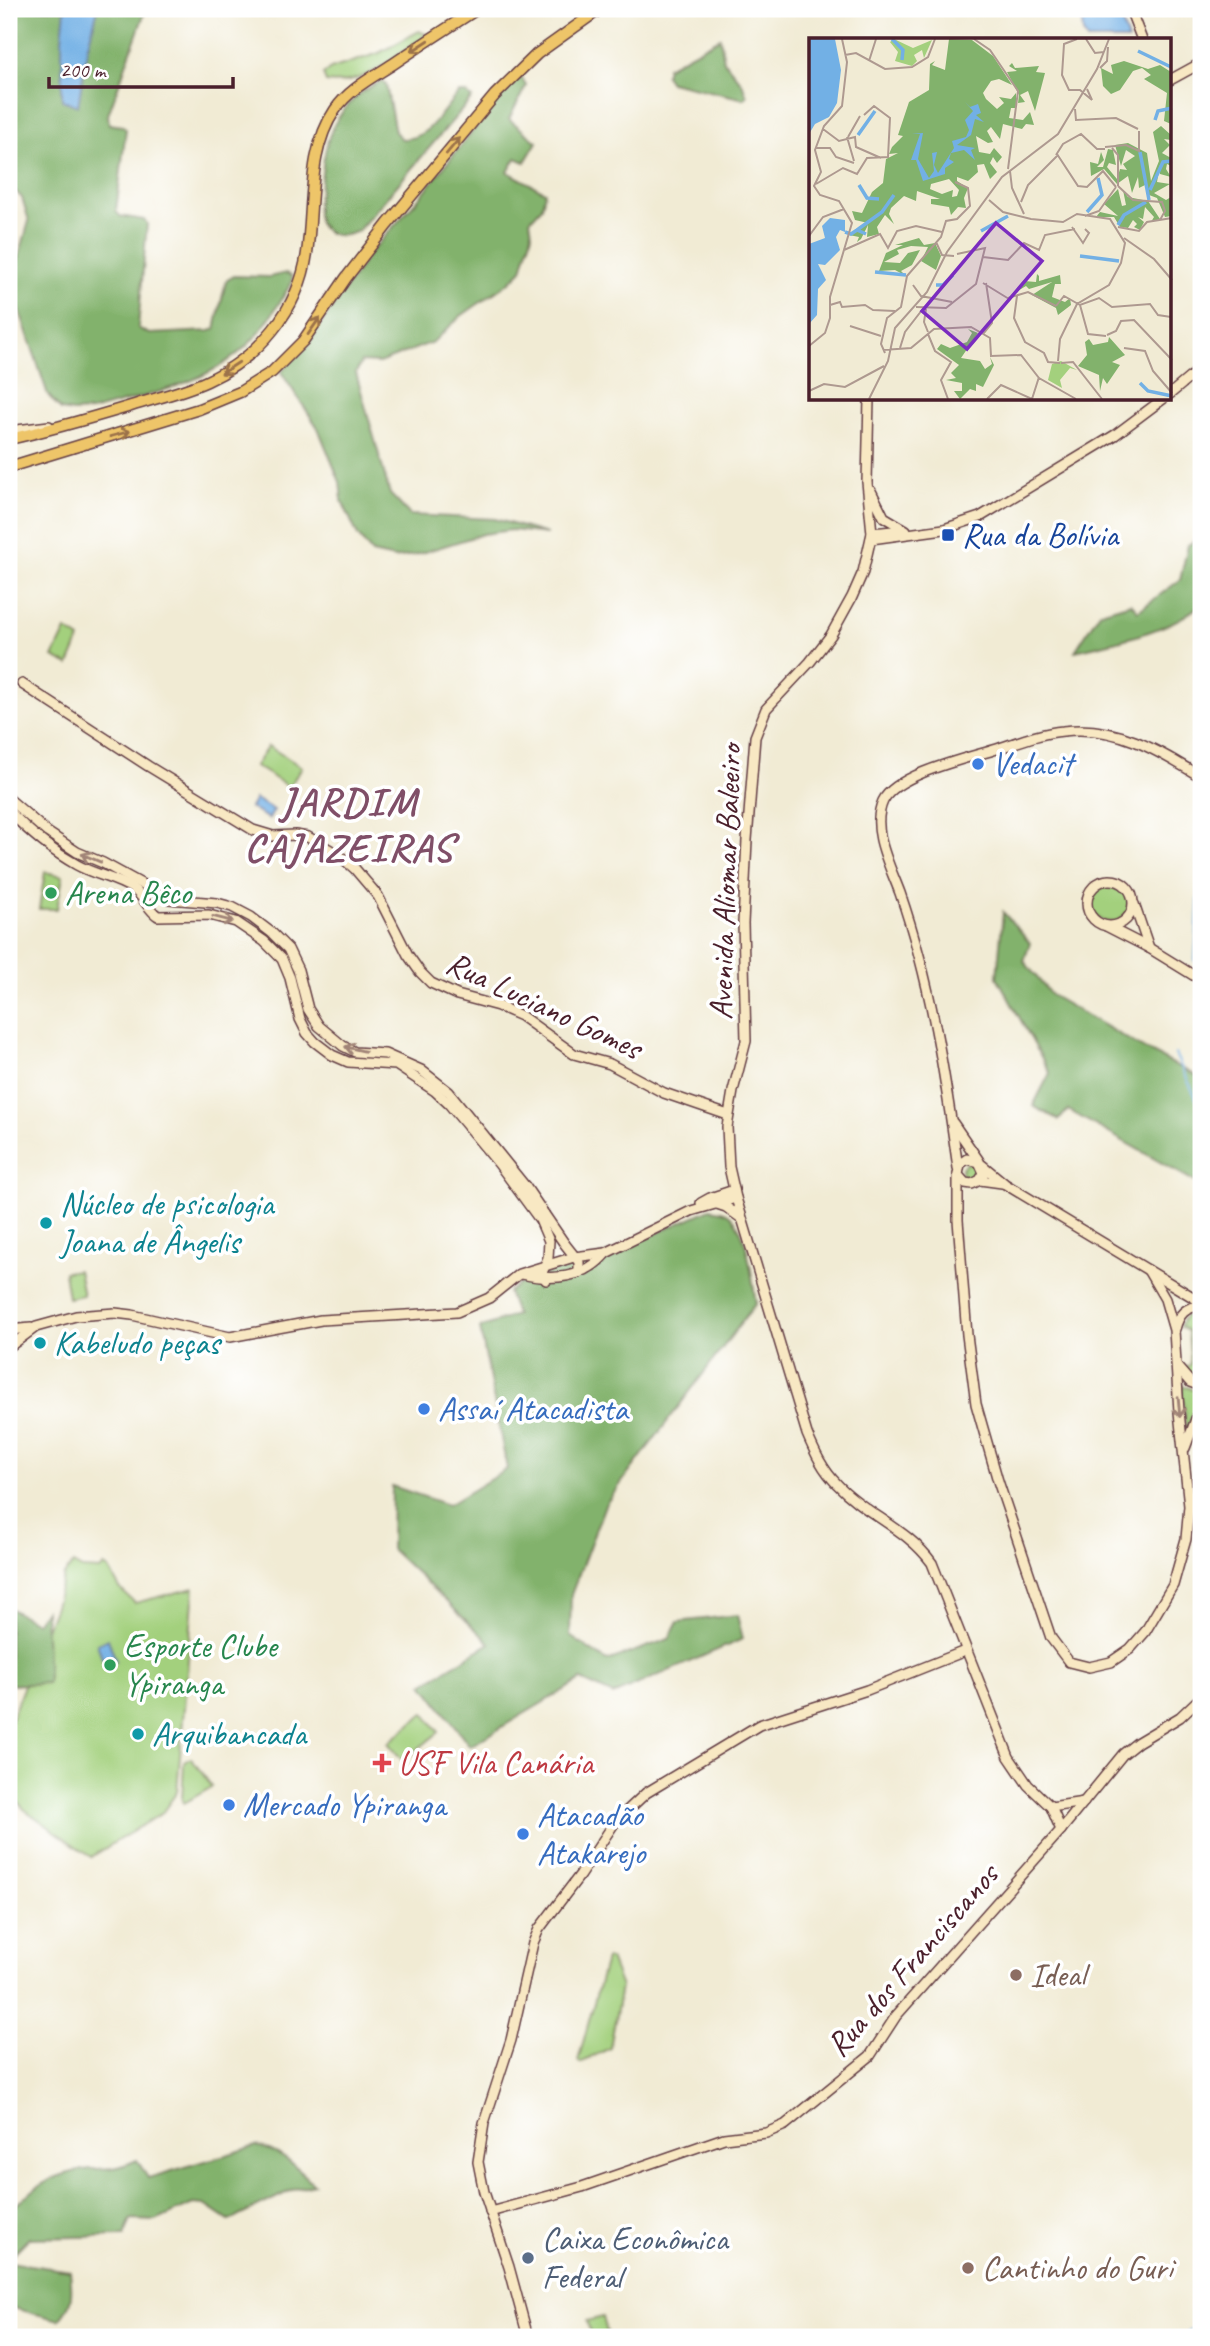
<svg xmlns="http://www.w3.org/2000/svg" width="1210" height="2346" font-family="Caveat,sans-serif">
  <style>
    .green { fill: #a3d07d; stroke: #767854; stroke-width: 2 }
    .forest { fill: #82b26c; stroke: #66684c; stroke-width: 2 }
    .water { fill: #72b0e5; stroke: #5e6888; stroke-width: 2 }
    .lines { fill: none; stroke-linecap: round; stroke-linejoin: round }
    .stream { stroke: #72b0e5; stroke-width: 2 }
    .secondary-casing { stroke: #633e44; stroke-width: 12 }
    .primary-casing { stroke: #633e44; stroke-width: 13 }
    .secondary { stroke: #f8e8c3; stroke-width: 9 }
    .primary { stroke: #eec569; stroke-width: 10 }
    .oneway { stroke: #9c724a }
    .oneway2 { stroke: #a18477 }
    .transit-dot { fill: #1a4fb4; stroke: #fff; stroke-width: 2.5 }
    .shop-dot { fill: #3f7fe0; stroke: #fff; stroke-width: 2.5 }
    .leisure-dot { fill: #2e9e5b; stroke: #fff; stroke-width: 2.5 }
    .culture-dot { fill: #0f9aa8; stroke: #fff; stroke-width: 2.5 }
    .health-dot { fill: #e0444e; stroke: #fff; stroke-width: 2.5 }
    .education-dot { fill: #8d6e63; stroke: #fff; stroke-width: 2.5 }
    .service-dot { fill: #5c6f8a; stroke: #fff; stroke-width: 2.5 }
    .labels { text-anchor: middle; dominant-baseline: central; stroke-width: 7; stroke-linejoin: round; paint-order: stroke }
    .transit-label { font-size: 33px; fill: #164399; stroke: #fff; text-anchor: start }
    .shop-label { font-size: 33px; fill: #366cbe; stroke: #fff; text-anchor: start }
    .street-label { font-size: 33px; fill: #4a1f2b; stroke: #fff }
    .leisure-label { font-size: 33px; fill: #27864d; stroke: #fff; text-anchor: start }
    .culture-label { font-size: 33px; fill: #0d838f; stroke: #fff; text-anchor: start }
    .health-label { font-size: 33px; fill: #be3a42; stroke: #fff; text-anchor: start }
    .education-label { font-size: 33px; fill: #785e54; stroke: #fff; text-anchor: start }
    .service-label { font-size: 33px; fill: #4e5e75; stroke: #fff; text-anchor: start }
    .district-label { font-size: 40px; font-weight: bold; letter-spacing: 2px; fill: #804f68; stroke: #fff }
    .inset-river { fill: none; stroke: #72b0e5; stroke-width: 3.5 }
    .inset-road { fill: none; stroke: #ae9990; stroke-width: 2 }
    .view { fill: #7b2cbf; fill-opacity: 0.15; stroke: #7b2cbf; stroke-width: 3.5 }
    .inset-edge { fill: none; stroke: #4a1f2b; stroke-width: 3.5 }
  </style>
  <rect width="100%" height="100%" fill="#fff"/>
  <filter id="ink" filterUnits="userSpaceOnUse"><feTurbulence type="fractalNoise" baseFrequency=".0143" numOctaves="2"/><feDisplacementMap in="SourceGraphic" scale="14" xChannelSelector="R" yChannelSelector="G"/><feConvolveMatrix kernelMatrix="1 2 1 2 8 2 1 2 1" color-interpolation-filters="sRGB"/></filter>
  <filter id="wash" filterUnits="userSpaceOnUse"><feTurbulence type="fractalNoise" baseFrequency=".00686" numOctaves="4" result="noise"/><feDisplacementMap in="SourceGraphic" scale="28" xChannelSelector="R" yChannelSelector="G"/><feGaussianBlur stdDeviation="1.57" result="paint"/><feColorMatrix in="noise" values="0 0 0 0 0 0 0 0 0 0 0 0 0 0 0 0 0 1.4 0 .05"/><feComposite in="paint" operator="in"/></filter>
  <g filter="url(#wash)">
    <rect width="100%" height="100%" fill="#f1ebd4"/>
    <!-- green -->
    <g class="green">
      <path d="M419,31l7,3 -3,4c-27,18 -62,50 -97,44l-3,-8 8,-5 48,-16z"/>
      <path d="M66,630l14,9 -11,26 -16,-8z"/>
      <path d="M268,746l34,21 -13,20 -34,-21z"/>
      <path d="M45,872l18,4 -6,33h-18z"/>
      <circle cx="1110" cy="903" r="19"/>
      <circle cx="970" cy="1172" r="9"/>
      <path d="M78,1270l5,25 -15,3 -4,-26z"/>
      <path d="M1201,1310v72l-7,-1 -11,-12 8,-5 -3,-33 -8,-4c2,-12 10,-16 21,-17z"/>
      <path d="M1182,1385l19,8 -15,39z"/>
      <path d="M73,1564l9,5 18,1 4,-4 5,3 11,20 15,14 59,-15 -17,204 -15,21 -71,44 -67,-48 -15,-19v-66l46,-118 9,-31z"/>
      <path d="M424,1713l15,19 -36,29 -15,-18z"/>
      <path d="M191,1758l21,29 -28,16 -2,-4 2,-37z"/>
      <path d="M606,1959h4l11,28 -11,61 -30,15 -2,-2z"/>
      <path d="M603,2317l5,20h-17l-4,-16z"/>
    </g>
    <!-- forest -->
    <g class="forest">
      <path d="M9,9h137l-38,106 1,9 14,2 3,3 -10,82 4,5 24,4 3,4 -9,104 11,6 61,-3 5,-2 11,-48 8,-5 35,1 17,-4 6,3v6c-11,18 -22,38 -36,54 -40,47 -107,58 -164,75l-19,1 -12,-2 -13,-15 -37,-110 18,-64 -7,-23 -13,-14z"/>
      <path d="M720,38l4,23 18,22 5,13 -3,3 -74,-17 -5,-7 2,-8z"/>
      <path d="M520,74l6,12 -17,33 28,23 -12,20 -9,-4 -8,14 37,20 -3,15 -12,13 2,14 -10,36 -11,11 -50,35 -28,26 -54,21 -18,-1 -5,11 34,121 20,21 85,4 52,15 -35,-4 -29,4 -68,21 -21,3 -22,-5 -14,-17 -16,-35 -2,-19 -22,-54 -37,-56 25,-26 63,-92 51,-57 72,-90z"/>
      <path d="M382,81l4,4 9,47 7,7c29,0 38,-28 57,-46h7l6,5 -114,133c-17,8 -38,6 -41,-17 -1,-10 3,-22 4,-32 2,-16 3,-33 9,-48 9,-23 29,-44 52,-53z"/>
      <path d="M1201,537v67c-30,27 -86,38 -126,47l25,-39 31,-9 7,8 42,-31 8,-35z"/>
      <path d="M1003,912l27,31 -6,18 27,34 99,57 51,26v107l-133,-75 -9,10 -26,-14 17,-33 -53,-96z"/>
      <path d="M710,1209c5,1 12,1 17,4 21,13 25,67 29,90l-151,202 -34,90 -1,41 37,25 62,-22 9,-17 59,-7 6,24 -130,56 -32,-15 -111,66 -47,-62 67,-41 -99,-94 1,-63 56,19 59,-36 -27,-141 36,-13 -8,-23 19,-13 95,-30z"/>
      <path d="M9,1608l27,15 9,-13 3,73 -39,2z"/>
      <path d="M256,2146c24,4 41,22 58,38l-20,5 -65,32 -24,-16 -12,-1 -37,17 -25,-1 -7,16 -95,2 -20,20v-46c23,-24 46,-40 81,-43 23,-1 24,1 47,-9l11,18z"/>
      <path d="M9,2262l61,9c2,20 4,33 -11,49l-50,-13z"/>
    </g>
    <!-- water -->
    <g class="water">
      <path d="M65,9h33l-10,36 -10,61 -16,-6v-61z"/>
      <path d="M1081,9h36l11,31h-41l-4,-7z"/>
      <path d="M255,799l19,11 -5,9 -19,-11z"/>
      <path d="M108,1639l8,22 -11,4 -8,-21z"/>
    </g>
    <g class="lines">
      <!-- stream -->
      <g class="stream">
        <path d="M1195,961l6,-104"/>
        <path d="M1175,1054l26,54"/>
        <path d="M1182,2337l8,-7 11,-4"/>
      </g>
    </g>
  </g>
  <g filter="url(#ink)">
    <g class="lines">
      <!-- secondary casing -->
      <g class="secondary-casing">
        <g id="secondary">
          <path d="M1130,9l12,31"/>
          <path d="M1170,80l31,-17"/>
          <path d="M1170,394l31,-26"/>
          <path d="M869,399l-2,83 5,51 -9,39 -11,25 -21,38 -21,27 -44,47 -11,28 -8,103 -4,83 3,118 -13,50 -6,36 2,40 7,31 71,236c8,19 16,36 30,50 29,31 70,44 95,79l77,194 19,28 23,22 10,23"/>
          <path d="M9,431l40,-5"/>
          <path d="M871,491l13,26 22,13"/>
          <path d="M872,533l31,-3"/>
          <path d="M871,539l73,-10 36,-12 135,-82 48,-36"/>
          <path d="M22,684l126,82 105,64 20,6 22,-1 13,2 31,18 16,14 23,27 30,59 12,17 11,11 26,12 41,11 23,10 53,38 36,10 54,29 64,22"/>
          <path d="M9,799l38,33 30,20 26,11 66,36 48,4 15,4 19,10 21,16 16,16 10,21 10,39 11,17 24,20 12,6 30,2 36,16 28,22 76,94 39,57 15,19v11"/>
          <path d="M9,811c20,21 43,40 68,54 18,10 39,13 56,24 11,7 15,21 25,27l51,-1 27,7 28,19 18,18 8,19 10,41 7,14 8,9 17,13 16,7 48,3 39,26 14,13 50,60 41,56 9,21 -1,17 -6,15 4,7"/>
          <circle cx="1110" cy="903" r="23"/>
          <path d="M1134,904l15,44"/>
          <path d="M1106,926l43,22 52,32"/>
          <path d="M953,1123l26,38"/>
          <path d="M982,1165l23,19 196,118"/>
          <path d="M958,1168c-13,-93 -27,-186 -58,-275 -10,-27 -30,-64 -17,-92 13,-27 85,-43 114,-52 21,-7 43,-16 66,-18 53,-7 96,20 138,46"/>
          <path d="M958,1175v45l9,115 9,69 22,77 53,157 18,24 20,5 22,-5 19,-13 15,-17 28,-47 13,-46 3,-33 -10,-94 -5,-82 -9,-31 -17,-29"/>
          <path d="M980,1180l4,-7 -5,-11 -12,-3 -7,5 -2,11 7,8 7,1 8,-4 22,3"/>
          <path d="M701,1203l9,-5 24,-8"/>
          <path d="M714,1203l12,4 15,11"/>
          <path d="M521,1274c31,7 64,5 85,-21"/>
          <path d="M1175,1329c4,-15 10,-22 26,-23"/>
          <path d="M9,1330l22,-2"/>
          <path d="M9,1347l27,-20 40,-11 39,-3 17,2 98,22 91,-17 136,-8 32,-14 30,-24 55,-17 32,-4 85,-42 45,-13"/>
          <path d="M1177,1367l13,15 11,4"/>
          <path d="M1185,1448l16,-42"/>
          <path d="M1051,1807l33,-5"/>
          <path d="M490,2212l92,-25 142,-49 42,-5 19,-8 85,-69 26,-40 165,-186 62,-76 15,-12 42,-25 21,-20"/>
          <path d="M528,2337l-19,-70 -25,-75 -6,-30 6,-39 27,-83 22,-97 6,-14 41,-54 35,-53 31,-29 113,-68 108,-35 98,-39"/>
        </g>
      </g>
      <!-- primary casing -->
      <g class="primary-casing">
        <g id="primary">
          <path d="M9,439c41,-9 82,-21 122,-33 25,-8 52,-14 76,-25 51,-23 92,-71 100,-128 7,-47 0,-102 28,-143 14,-21 38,-33 58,-46 28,-19 56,-37 84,-55"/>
          <path d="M9,467l190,-58 41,-17 32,-20 31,-31 43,-63 41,-53 108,-130 42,-41 63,-45"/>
        </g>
      </g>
      <!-- secondary -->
      <use href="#secondary" class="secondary"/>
      <!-- primary -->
      <use href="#primary" class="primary"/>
    </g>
    <!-- one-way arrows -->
    <defs><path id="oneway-shaft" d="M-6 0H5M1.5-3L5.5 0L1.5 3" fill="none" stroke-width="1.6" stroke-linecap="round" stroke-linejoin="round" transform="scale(1.75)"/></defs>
    <g class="oneway">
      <use href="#oneway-shaft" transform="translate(420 46) rotate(147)"/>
      <use href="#oneway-shaft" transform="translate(453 146) rotate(-50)"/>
      <use href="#oneway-shaft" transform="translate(314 326) rotate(-55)"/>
      <use href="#oneway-shaft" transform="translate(230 368) rotate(147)"/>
      <use href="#oneway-shaft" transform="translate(120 434) rotate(-15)"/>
    </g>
    <g class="oneway2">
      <use href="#oneway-shaft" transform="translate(91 858) rotate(-157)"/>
      <use href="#oneway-shaft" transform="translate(223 919) rotate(14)"/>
      <use href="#oneway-shaft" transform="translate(355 1049) rotate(-167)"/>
      <use href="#oneway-shaft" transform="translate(1179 1407) rotate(85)"/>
    </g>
  </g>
  <!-- markers -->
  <rect class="transit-dot" x="941" y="528" width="14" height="14" rx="3.5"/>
  <g class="shop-dot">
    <circle cx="978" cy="764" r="7"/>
    <circle cx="424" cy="1409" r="7"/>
    <circle cx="229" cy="1805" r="7"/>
    <circle cx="523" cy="1834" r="7"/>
  </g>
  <g class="leisure-dot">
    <circle cx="51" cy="893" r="7"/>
    <circle cx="110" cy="1665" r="7"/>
  </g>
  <g class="culture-dot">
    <circle cx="46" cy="1223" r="7"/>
    <circle cx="40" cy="1343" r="7"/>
    <circle cx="138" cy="1734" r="7"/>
  </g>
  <path class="health-dot" d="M378.5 1752.5h7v7h7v7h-7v7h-7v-7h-7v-7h7z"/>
  <g class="education-dot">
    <circle cx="1016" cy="1975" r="7"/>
    <circle cx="968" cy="2268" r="7"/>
  </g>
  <circle class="service-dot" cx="528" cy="2258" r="7"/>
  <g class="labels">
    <!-- transit labels -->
    <g class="transit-label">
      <text x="962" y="535">Rua da Bolívia</text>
    </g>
    <!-- shop labels -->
    <g class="shop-label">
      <text x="992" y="764">Vedacit</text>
      <text x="438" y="1409">Assaí Atacadista</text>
      <text x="243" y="1805">Mercado Ypiranga</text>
      <text x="537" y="1815">Atacadão<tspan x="537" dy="38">Atakarejo</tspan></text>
    </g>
    <!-- street labels -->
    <g class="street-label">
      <text transform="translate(725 882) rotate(-88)">Avenida Aliomar Baleeiro</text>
      <text transform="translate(544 1005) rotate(25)">Rua Luciano Gomes</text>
      <text transform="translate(912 1960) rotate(-49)">Rua dos Franciscanos</text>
    </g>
    <!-- leisure labels -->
    <g class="leisure-label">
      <text x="65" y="893">Arena Bêco</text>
      <text x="124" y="1646">Esporte Clube<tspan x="124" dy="38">Ypiranga</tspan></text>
    </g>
    <!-- culture labels -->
    <g class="culture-label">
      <text x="60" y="1204">Núcleo de psicologia<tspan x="60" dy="38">Joana de Ângelis</tspan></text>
      <text x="54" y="1343">Kabeludo peças</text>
      <text x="152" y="1734">Arquibancada</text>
    </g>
    <!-- health labels -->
    <g class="health-label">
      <text x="398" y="1763">USF Vila Canária</text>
    </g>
    <!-- education labels -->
    <g class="education-label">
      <text x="1030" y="1975">Ideal</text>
      <text x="982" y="2268">Cantinho do Guri</text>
    </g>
    <!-- service labels -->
    <g class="service-label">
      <text x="542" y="2239">Caixa Econômica<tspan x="542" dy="38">Federal</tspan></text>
    </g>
    <!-- district labels -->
    <g class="district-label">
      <text x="349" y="802">JARDIM<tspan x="349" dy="46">CAJAZEIRAS</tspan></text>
    </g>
  </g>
  <!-- overview -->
  <g transform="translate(809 38)">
    <rect width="362" height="362" fill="#f1ebd4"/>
    <path d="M85,1l19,9 19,-8 -8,18 -2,-8 -8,5 3,6 -5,5 -17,-5 3,-9 -8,-10zM252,323l16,9 -7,-2 -10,12 2,8 -14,-8 4,-16z" fill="#a3d07d"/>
    <path d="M140,1l23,1 21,16 19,29 -13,-6 -8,2 -8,12 3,6 11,10 7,-6 -5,-6 12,2 5,-6v15h-5l-2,10 14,2 7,-8 4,13 -8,-1 -4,5 -19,-5 -3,15 -9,-12 -4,4 6,11 -5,1 -12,-7 3,16 11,2 4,-6 8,9 -5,6 -4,-6 -3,6 7,9 -7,7 -6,-15 -7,1 1,7 -10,9 -11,-4v4l11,7 -4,10 2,10 -8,-1 -7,8 -2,-8 -18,-3v-5h9l-23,-8 -1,10 -12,-5 -13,12 -2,6 5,10 -9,-9 -8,12 2,7 -12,3 1,-12 -7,14 -4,3 2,-5 -10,-2 19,-12 -13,-3 -3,-9 10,2 10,-21 11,-9 3,-24 12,-6 -9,1 3,-7 11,-11 -5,-1 11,-33 20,-12 1,-26 5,-3 -3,4 13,5zM140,141l10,11 -2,6 -5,1 1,-7 -11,4 -12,-5 1,-5zM315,23l24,8 12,-4 11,7v52l-7,-3 3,-28 -23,-14 7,-4 -9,-7 -9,3 -13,19 -9,4 -8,-8 -2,-18 12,6 -2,-9zM203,25l3,5 24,-2 -3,6 9,1 -10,38 -7,-20 -8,4 5,7 -7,1 1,-8 -12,-23 10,-1 -8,-5zM352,88l10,9v5l-7,-1 6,6 -8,8 9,5v8l-4,-2 -1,5 5,8 -11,-3v-9l-3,17 13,2 -16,9 12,7 5,-3v19l-6,1 -8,-19 -8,-3 -4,-10 -6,3 -1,-11 -6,16 -4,-17 -11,8 -13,-15 -13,7 -1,-14 8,2 3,-12 3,8 -7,7h6l5,-18 5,1 3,15 -7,-2 -2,4 10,12 3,-10 7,1 -4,-6 12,-8 -9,-6 -5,16 -6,-21 13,-2 19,10 4,28 8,-20 -6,-29zM309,151l4,17 4,-1 -3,-15 5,7 20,4 12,18 -9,3 3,-5 -9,-10 -2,12 -5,-2 6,5 -4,8 -6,-3 3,-3 -4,-4 -5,8 -8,-1 -6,-10h-18l4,-5 18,4 -14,-12zM110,200l5,7 11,-2 6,13 -5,14 -15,-9 7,-14 -17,-1 -14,4 2,4 -15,8 16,1 8,-10 12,-3 -8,15 -11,6 5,5 -11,-6 -16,1 7,-18 17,-8h-8zM228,236l2,2v5l21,-6 1,9h-6l-3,13 13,5 5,-4 1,7 -13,10 -2,-7 -24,-13 20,-13 -23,7 -3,-3 -10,6 8,-11 12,1zM159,291l10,4 -17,25 19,3 5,8 7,-5 -2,-7 4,8 -11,22 -7,-3v7l-6,-2 -10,10 -6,-8h8v-8l-16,-3 10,-2 -5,-5 8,-8 -22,-16 4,-5 9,4 17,-6 5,-9zM300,299l16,18 -13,7 8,3 -13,19 -4,-6 -3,13 -1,-16 -21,-9 9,-11 -2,-13 4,-3 4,6 15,-3z" fill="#82b26c" fill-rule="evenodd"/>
    <path d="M0,1h26l6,31 -4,33 -8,14 -14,7 -6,10zM156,64l5,5 8,-3 3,9 -5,2 8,7 -9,-3 -4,16 -14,10 18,3 -4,2 4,10 -11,-10 -13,3 -2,6 5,3 -9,6v6l-22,7 -7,-21h-5l9,-26h-8l11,-1 -5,26 11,19 5,-7 -2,-18 5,-1 -3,13 4,8 16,-25 -2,-7 14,-4 3,-7 -4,-10 8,-9zM21,180l15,2v12l-5,-2 -4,7 4,13 -15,15 -7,-1 8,16 -8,9 -1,26 -8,9v-80l16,-6 -3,-12z" fill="#72b0e5"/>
    <path class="inset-river" d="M83,1l11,11 -1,10M329,13l33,16M346,82l3,-9 14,-3M49,97l17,-24M331,114l9,48M50,147l8,13 12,1M341,152l13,-28 9,-1M278,174l15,-17 -4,-17M309,187l6,-10 22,-13M48,192l25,-18 12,-17M172,193l27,-15M36,194l6,2 6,-4 9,4M271,218l39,5M66,234l31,3M127,247h7l10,-10M331,345l8,8 24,5"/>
    <path class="inset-road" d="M165,1l16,11 28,41 -10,78M268,1l-13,5 -2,31 7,15h11l12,10 -5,-11M277,1l9,14 9,-1M36,17l11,-2 29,16 27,-2 16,-10 7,-18M60,23l7,-22M291,30l7,-7 1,-14M266,71l1,11 40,-2 22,11M14,91l16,12 16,-4 1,10 25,11M38,99l7,24M39,99l12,-21M296,109l21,-2 13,6v-20M7,110h14l6,9 18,6M303,110l6,7v31M248,116l21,32 9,1 16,-16 13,16M247,117l7,-11 18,-10 16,15h8M201,133l2,17 12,26M7,146l27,-16 14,6 10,-16 21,-1 2,-39 -16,-12 -10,9M309,148l15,14 29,2 3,9 -5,9M180,162l14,12 28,7 32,3 14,-8 33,5 15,24 -4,20 -12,22 -32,19 -17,35 -2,22M212,164l7,-17 29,-29M276,178l14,-5 17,-24M263,189l11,16 6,-10 -4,-4M309,189l21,4 8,-9 25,-4M0,198l14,-19 21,-8M315,200l30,21 18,21M127,204l6,13 12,1M35,212l36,-16 8,14 9,-17 19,-5 26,6M174,219l25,3 16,-17 15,7 6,-15 30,-6M174,245l26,16M104,247l8,11 31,6M208,258l-3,22 11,24 19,11 4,9 12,1M199,260l20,-6 28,14M21,267l10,-3 2,5 23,-2 8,5 22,1M271,267l8,29 18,2M247,268l8,-10 16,9 19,-7 13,9 38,-3 8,11 13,2M107,269l30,1 30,-24 9,-36 -28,6M117,271l-2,13 4,10M41,288l31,10M119,296l7,17 16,11 -10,18 7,19M174,296l9,-11 -6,-40M298,297l9,-4 5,-10 13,-1 38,40M0,308l16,-13 5,-15v-21l22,-74 -13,-22 -19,-6 -6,-9 7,-14 -6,-22 9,-24 18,-20 5,-44 -5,-23M91,310l5,-16 17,-22M315,310l21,3 8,20 19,22M74,312l28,-2 23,-19 37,-2 19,11 1,18 30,-1 18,23 37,21M76,315l-4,-9 6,-26 14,-11 6,-31 34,-39 5,-16 11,-2 13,-13 -2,-18 -13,-6M252,325l12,-1 29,37M0,353l15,-7 21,3 39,-21M60,361l19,-38 7,-33 32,-36 20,-40 55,-75 56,-43 39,-65 12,-30M178,361l14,-14 31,14M223,361l7,-22"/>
    <path class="view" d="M187,185l46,38 -75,88 -45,-38z"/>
    <rect width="362" height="362" class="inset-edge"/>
  </g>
  <!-- margin -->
  <rect width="1210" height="2346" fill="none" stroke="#fff" stroke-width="35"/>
  <!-- scale -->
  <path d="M49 77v10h184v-10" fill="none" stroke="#4a1f2b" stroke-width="3.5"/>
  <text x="60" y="77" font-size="21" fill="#4a1f2b" stroke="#ffffff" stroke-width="5" paint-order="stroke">200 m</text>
</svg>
